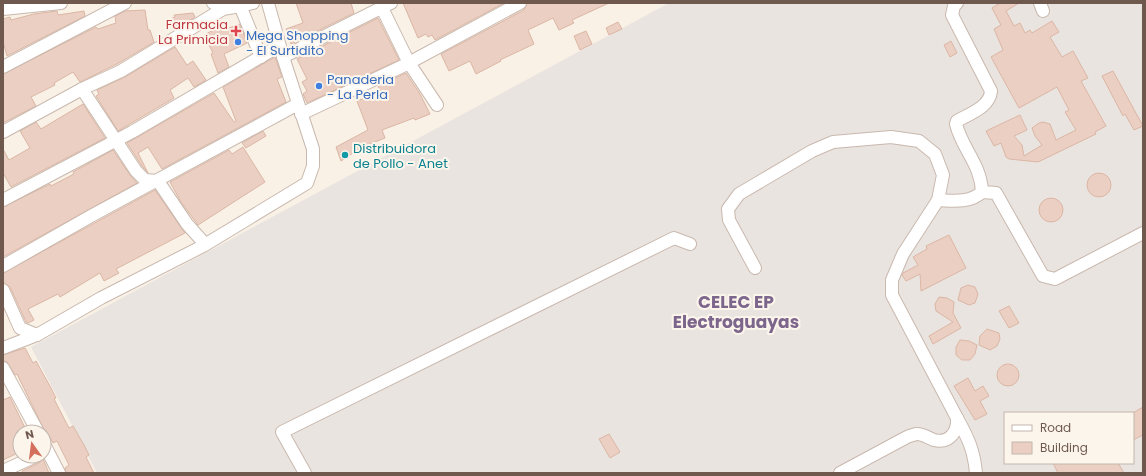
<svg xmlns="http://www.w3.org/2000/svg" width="1146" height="476" font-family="Poppins,sans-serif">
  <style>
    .industrial { fill: #eae4e0; fill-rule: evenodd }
    .building { fill: #ebcfc2; stroke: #dbb6a4 }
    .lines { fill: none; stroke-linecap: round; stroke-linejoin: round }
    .minor-casing { stroke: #c9b8ae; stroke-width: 14 }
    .minor { stroke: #fff; stroke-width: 12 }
    .health-dot { fill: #e0444e; stroke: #fcf5ec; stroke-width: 1.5 }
    .shop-dot { fill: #3f7fe0; stroke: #fcf5ec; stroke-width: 1.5 }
    .culture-dot { fill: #0f9aa8; stroke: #fcf5ec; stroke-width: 1.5 }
    .labels { text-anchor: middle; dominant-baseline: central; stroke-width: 4; stroke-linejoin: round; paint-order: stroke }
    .health-label { font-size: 13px; fill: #be3a42; stroke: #fcf5ec; text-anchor: end }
    .shop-label { font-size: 13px; fill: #366cbe; stroke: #fcf5ec; text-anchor: start }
    .culture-label { font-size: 13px; fill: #0d838f; stroke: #fcf5ec; text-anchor: start }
    .district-label { font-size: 17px; font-weight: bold; fill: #7c668c; stroke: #fcf5ec }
  </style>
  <rect width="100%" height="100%" fill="#f9f1e6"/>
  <!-- industrial -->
  <path class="industrial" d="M669,3h474v470h-1046l-66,-126zM1005,413h128v50h-128z"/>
  <!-- building -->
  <g class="building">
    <path d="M296,3h55l3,10 -63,31 -5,-15 17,-6z"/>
    <path d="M403,3h101l-69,37 -3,-5 -4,2 -2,-3 -8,4z"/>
    <path d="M527,3h82l-37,17 2,3 -15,7 -6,-12 -25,12 6,14 -34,16 1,1 -25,13 -6,-13 -21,10 -8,-17 83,-44z"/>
    <path d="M1000,3h19l-13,8 8,15 6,-3 5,10 5,-3 2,3 20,-12 7,11 -9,5 12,20 11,-6 15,27 -7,3 25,45 -11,6 1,2 -58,28 -29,-3 -3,-2 -5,-14 -7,3 -8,-15 34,-16 7,15 -13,6 8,9 2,11 18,-11 -7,-9 -3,-8 7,-5 4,-1 7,2 6,16 20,-10 -11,-18 4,-2 -12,-23 -38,21 -28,-51 12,-7 -9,-21 7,-4 -9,-17z"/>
    <path d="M145,10l3,20h2l4,12 -37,22 -37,18 -7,-10 -19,11 1,2 -24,12 5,9 -33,17v-49l93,-47 2,2 18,-6 -1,-7 10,-5z"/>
    <path d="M57,11l1,4 26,-4 1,5 -78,40 -4,-14v-23l7,-2 1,3 23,-6z"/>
    <path d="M193,13l2,4 -21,13 -4,-11 5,-2 -1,-2z"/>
    <path d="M378,18l21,42 -92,43 -4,-9 4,-3 -5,-9 5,-3 -10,-20z"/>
    <path d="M618,22l4,7 -13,6 -3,-7z"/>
    <path d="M240,24l7,19 -23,11 5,13 -11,6 -7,-19 2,-1 -9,-18 15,-8 2,4z"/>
    <path d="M586,31l6,13 -12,6 -6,-14z"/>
    <path d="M951,41l6,12 -7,4 -6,-12z"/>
    <path d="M175,47l12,18 6,-4 13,19 -12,7 -6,-9 -18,12 4,8 -56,33 -22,-35 3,-2 -2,-4 28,-13z"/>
    <path d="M275,57l7,20 -5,2 9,23 -124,67 -14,-22 -10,6 10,20 -6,-7 -15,-23 87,-50 20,29 2,-1 -13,-34z"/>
    <path d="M1113,71l30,55 -9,4 -9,-16 -2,2 -21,-40z"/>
    <path d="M406,73l14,21 10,20 -15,6 -1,-2 -32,12 3,8 -23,9 -21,14 -5,-14 32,-17 -11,-29 24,-9 -3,-6z"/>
    <path d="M83,104l22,34 -94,49 -8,-14v-24l6,11 21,-12 -10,-17 16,-9 5,7z"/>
    <path d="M263,131l3,5 -20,12 -4,-5z"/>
    <path d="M243,147l22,35 -67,43 -17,-23 -11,-20 59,-32 3,4z"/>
    <path d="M113,150l17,25 7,8 -134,74v-50l47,-23 1,2 23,-12 -1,-2z"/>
    <circle cx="1099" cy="185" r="12"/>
    <path d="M155,190l30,43 -69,36 3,4 -15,8 -4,-8 -40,24 -2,-3 -30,15 6,11 -6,3 -2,-1 -16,-35 -7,-5v-9z"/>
    <circle cx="1051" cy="210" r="12"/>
    <path d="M949,235l17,33 -45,23 -1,-17 -14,7 -4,-6 1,-2 15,-8 -5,-8 14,-8 -1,-3z"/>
    <path d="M968,285l7,2 3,7 -3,9 -6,2 -11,-5 3,-12z"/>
    <path d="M939,297l8,1 7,4 -1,11 8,15 -28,16 -4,-8 24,-14 -17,-11 -1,-7z"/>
    <path d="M1009,306l10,17 -10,5 -10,-17z"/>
    <path d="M987,329l12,4 1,6 -3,7 -7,4 -11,-5 1,-9z"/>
    <path d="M960,340l9,1 8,4 -2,9 -5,6h-8l-6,-5v-8z"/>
    <path d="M25,348l8,15 3,-2 15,27 5,10 -2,1 15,29 4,-2 11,19 5,10 -3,2 8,16h-28l-1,-5 4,-3 -12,-24 -4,2 -3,-6 -2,1 -31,-64 -2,1 -8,-13 -4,-1v-6z"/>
    <circle cx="1008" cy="375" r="11"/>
    <path d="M968,378l7,13 8,-5 6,10 -9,5 7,13 -12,6 -21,-34z"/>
    <path d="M10,397l17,35h-7v20l-17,8v-60z"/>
    <path d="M1143,407v28l-10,5v-27z"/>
    <path d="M609,434l11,18 -10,6 -11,-19z"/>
    <path d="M43,459l6,14h-26l-1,-2 17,-8z"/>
    <path d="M1053,463h65l6,10h-66z"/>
  </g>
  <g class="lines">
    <!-- minor casing -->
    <g class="minor-casing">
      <g id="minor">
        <path d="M213,3l27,3 13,-3"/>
        <path d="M239,3l22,54"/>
        <path d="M1040,3l3,8"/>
        <path d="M382,8l27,55 28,42"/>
        <path d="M3,9l58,-6"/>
        <path d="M283,57l108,-54"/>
        <path d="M3,67l122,-64"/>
        <path d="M82,89l54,82 9,9 13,1 29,43 18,20"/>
        <path d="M301,114l104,-49 115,-62"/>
        <path d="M3,132l79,-43 39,-18 102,-62 17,-3"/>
        <path d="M982,192l14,1 47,83 12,3 88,-46"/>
        <path d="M3,200l129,-68 147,-86"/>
        <path d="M938,200c16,1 32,3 44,-8 -1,-28 -20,-43 -26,-68l1,-3c12,-7 33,-14 34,-30l-39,-76 2,-9 3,-3"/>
        <path d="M3,266l88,-50 207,-112"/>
        <path d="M755,268l-26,-48 -1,-11 11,-15 73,-43 21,-9 58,-5 28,4 16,13 8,21 -5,25 -35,54 -11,26v15l65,123c1,14 -8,26 -23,22 -6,-2 -12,-7 -18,-6 -3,1 -7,2 -9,3l-67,36"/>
        <path d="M3,290l17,38 17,7"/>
        <path d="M3,348l34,-13 64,-37 102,-52 104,-63 6,-17v-17l-30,-92 -15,-54"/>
        <path d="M3,368l35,64"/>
        <path d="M957,418c11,20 17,32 19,55"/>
        <path d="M44,444l15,29"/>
        <path d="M3,471l33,-15"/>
        <path d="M305,473l-23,-41 392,-194 16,6"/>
      </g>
    </g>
    <!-- minor -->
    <use href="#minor" class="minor"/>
  </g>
  <!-- markers -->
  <path class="health-dot" d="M234 25h4v4h4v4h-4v4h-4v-4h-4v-4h4z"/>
  <g class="shop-dot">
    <circle cx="238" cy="42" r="4"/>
    <circle cx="319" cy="86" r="4"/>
  </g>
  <circle class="culture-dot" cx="345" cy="155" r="4"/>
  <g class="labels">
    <!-- health labels -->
    <g class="health-label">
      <text x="228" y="24">Farmacia<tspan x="228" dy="15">La Primicia</tspan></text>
    </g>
    <!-- shop labels -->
    <g class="shop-label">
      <text x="246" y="35">Mega Shopping<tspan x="246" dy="15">- El Surtidito</tspan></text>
      <text x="327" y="79">Panaderia<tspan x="327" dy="15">- La Perla</tspan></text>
    </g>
    <!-- culture labels -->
    <g class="culture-label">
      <text x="353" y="148">Distribuidora<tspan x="353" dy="15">de Pollo - Anet</tspan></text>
    </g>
    <!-- district labels -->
    <g class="district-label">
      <text x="736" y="302">CELEC EP<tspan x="736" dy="20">Electroguayas</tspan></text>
    </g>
  </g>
  <!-- border -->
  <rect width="1146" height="476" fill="none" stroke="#6f584e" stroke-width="8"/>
  <!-- legend -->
  <rect x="1004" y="412" width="130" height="52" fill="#fcf5ec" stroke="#c4b6ad"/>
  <rect x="1012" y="425" width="20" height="6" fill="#ffffff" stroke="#c4b6ad"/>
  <text x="1040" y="432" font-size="12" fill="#6f584e">Road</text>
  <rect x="1012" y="442" width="20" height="12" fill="#ebcfc2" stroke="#c4b6ad"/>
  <text x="1040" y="452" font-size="12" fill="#6f584e">Building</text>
  <!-- north arrow -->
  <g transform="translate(32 444) rotate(346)"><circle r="19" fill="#fcf5ec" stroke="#c4b6ad"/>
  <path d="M0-3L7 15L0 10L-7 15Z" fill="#d36f5c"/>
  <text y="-6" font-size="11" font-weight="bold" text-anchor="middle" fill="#6f584e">N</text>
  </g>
</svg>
